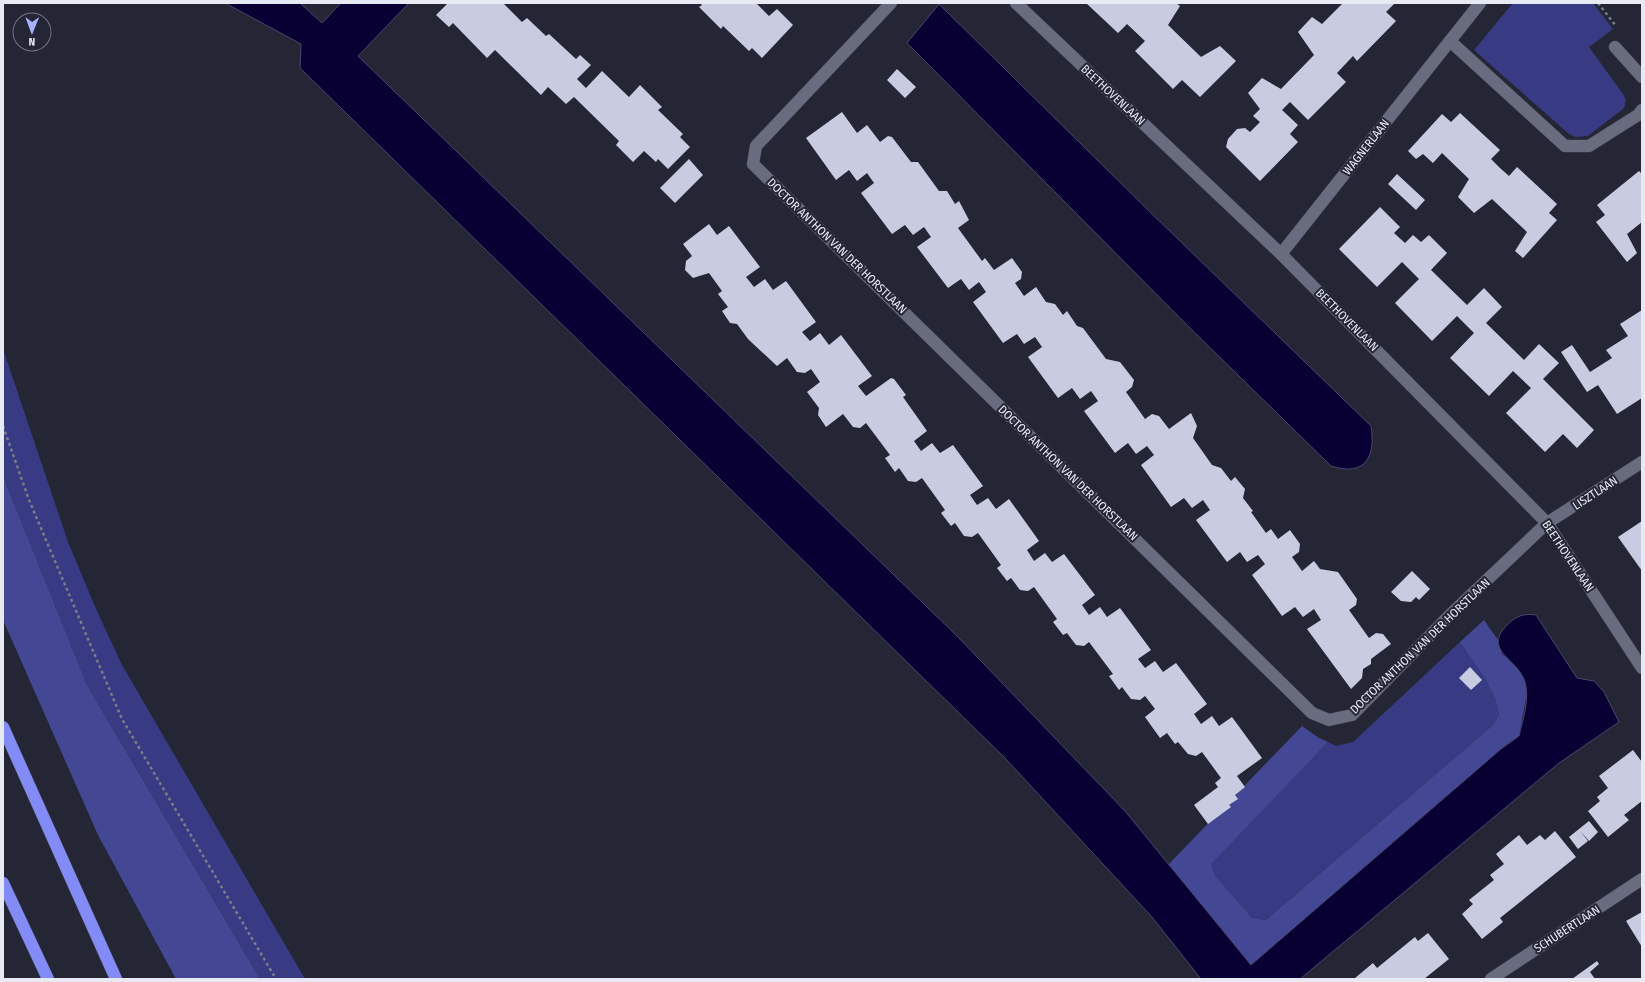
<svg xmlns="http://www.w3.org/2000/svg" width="1645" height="982" font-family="'Fira Sans Condensed',sans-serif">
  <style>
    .green { fill: #383b83 }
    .forest { fill: #444894 }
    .water { fill: #080033; stroke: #4b466d }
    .building { fill: #c9cce1 }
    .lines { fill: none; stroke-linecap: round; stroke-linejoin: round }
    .minor-casing { stroke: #414350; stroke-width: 13 }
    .highway-casing { stroke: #414350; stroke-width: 13 }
    .path { stroke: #7a7c89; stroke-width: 2.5; stroke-dasharray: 3 3; stroke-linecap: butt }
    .minor { stroke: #696c7e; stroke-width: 12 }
    .highway { stroke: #838cf6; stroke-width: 12 }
    .labels { text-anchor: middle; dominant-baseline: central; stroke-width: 4; stroke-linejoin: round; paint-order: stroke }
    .street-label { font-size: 12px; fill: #e7e9f3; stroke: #242635 }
  </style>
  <rect width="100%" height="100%" fill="#242635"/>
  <!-- green -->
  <g class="green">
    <path d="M1513,3h80l20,26 -24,18 34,47 3,6 -2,8 -36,28 -12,1 -7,-3 -95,-84z"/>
    <path d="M3,349l65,193 28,67 26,56 183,314h-45l-173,-294 -84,-209z"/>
    <path d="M1460,642l26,38 9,18 4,16 -6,11 -227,195 -14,-2 -37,-43 -4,-11 5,-7 112,-115 8,4 17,-4z"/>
  </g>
  <!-- forest -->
  <g class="forest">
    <path d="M3,476l84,209 173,294h-84l-78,-144 -95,-215z"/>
    <path d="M1484,620l14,20 4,14 14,11 9,15 2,12 -8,44 -18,13 -250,216 -83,-100 134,-139 17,12 9,4 -117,122 4,11 37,43 14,2 227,-195 6,-11 -4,-16 -9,-18 -26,-38z"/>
  </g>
  <!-- water -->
  <g class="water">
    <path d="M225,3h75l22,20 19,-20h68l-51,53 599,580 168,175 126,154 250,-216 18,-13c4,-17 11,-37 6,-54 -7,-24 -44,-31 -17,-58 8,-8 17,-11 28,-9l41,63 17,3 10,11 15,30 -60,41 -259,216h-99l-49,-62 -147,-159 -705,-690 1,-24z"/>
    <path d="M939,4l210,207 222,215c5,31 -6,51 -40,40l-139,-136 -285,-287z"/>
  </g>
  <!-- building -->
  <g class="building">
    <path d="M448,3h55l19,19 5,-4 19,18 3,-2 27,25 4,-4 11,10 -14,14 9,9 16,-17 27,26 11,-12 22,22 -4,3 25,24 -3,3 10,10 -22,22 -10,-10 -2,3 -12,-11 -11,11 -17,-17 3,-4 -45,-44 -8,7 -18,-17 -7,8 -46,-45 -8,8 -34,-35 -4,4 -13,-12z"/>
    <path d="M700,3h56l13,13 8,-7 16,16 -31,33 -10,-10 -3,3 -26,-25 -2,3 -22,-22 3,-2z"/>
    <path d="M1086,3h90l4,3 -12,19 33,32 19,-11 16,15 -36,36 -18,-17 -9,9 -38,-38 10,-10 -18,-17 -9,9z"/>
    <path d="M1343,3h52l-9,9 10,9 -39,40 -4,-5 -16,17 9,9 -38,38 -18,-18 -8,8 16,15 -8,9 8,8 -38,39 -34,-34 2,-8 9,-10 8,-1 5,4 10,-10 -7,-6 7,-7 -12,-16 14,-15 19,11 33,-34 -16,-23 14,-15 10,7z"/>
    <path d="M897,69l19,18 -11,11 -18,-18z"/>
    <path d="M842,112l15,21 10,-8 13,17 8,-6 4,1 19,25h7l21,29h8l8,13 4,-3 10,19 -11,8 24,33 3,-3 9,12 18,-12 10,14 -1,7 -6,4 9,13 12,-9 10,15 9,2 8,11 4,-4 10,15 6,2 23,31 14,3 14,18 -2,7 -6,5 19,27 7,-5 7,2 10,13 22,-16 6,13 -4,12 19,27 9,3 10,13 4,-4 10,12 -2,9 10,13 -2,1 15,21 5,-4 7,10 12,-9 10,14 -1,8 -7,5 10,14 12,-10 6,8 18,3 19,27 -1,6 -7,5 20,28 7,-5 7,1 8,10 -20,15v5l-8,5 -1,9 -11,11 -44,-60 14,-9 -7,-11 -11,8 -8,-10 -13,9 -30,-41 13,-11 -7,-9 -11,7 -7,-10 -13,10 -31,-42 14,-10 -7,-10 -11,8 -8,-10 -13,9 -30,-42 13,-10 -7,-9 -11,8 -8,-11 -13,10 -31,-42 14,-10 -7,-10 -11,8 -8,-11 -14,10 -30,-41 14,-10 -7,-10 -11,7 -7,-10 -14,9 -30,-41 13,-10 -7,-10 -10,8 -8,-11 -13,9 -31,-41 14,-10 -7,-10 -11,8 -8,-10 -13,9 -31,-41 13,-10 -7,-10 -10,8 -8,-11 -13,10 -30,-42z"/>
    <path d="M1460,113l40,37 -9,9 9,9 9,8 8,-9 40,37 -8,9 8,7 -34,38 -8,-7 12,-19 -17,-16 -18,-17 -18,14 -16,-16 11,-18 -27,-26 -9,10 -10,-9 -7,5 -8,-8 34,-37 9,8z"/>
    <path d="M689,159l14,16 -28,28 -15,-15z"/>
    <path d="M1639,171l3,3v48l-15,12 10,19 -10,9 -31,-40 9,-7 -8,-10z"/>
    <path d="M1397,174l28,26 -9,10 -28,-26z"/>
    <path d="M1380,207l20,20 -6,6 11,10 8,-8 8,7 8,-7 18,18 -16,17 36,35 17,-17 18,19 -16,16 38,37 15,-16 20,19 -16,16 51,51 -17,18 -14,-14 -18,18 -39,-39 25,-25 -18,-17 -24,25 -39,-38 24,-25 -17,-17 -25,25 -37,-38 24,-24 -17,-17 -25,25 -38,-38z"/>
    <path d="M709,224l8,11 12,-9 31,41 -14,10 8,10 11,-8 8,11 13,-9 30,41 -14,10 8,9 10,-8 9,12 12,-10 31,41 -14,10 8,10 25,-18 3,1 12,16 -3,2 24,34 -13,10 7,10 11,-8 8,10 13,-8 30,41 -13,9 7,10 11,-7 8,11 13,-10 30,42 -12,9 7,11 11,-8 7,9 12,-8 31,41 -13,10 7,10 11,-8 7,10 13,-9 31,42 -13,9 7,9 10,-7 8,11 13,-9 31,41 -13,10 7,10 11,-8 7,10 13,-9 30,41 -25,18 8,11 -10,8 3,4 -9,6 2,2 -23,17 -14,-19 24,-18 -3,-4 6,-5 -19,-26 -6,4 -8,-2 -10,-12 -3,2 -8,-11 -7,5 -15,-21 10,-8 -10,-13 -5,4 -9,-1 -9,-12 -3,3 -10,-14 4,-2 -24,-32 -5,4 -8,-1 -9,-12 -4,2 -10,-13 4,-3 -23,-32 -6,4 -8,-1 -9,-12 -4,3 -10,-13 4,-3 -23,-32 -6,4 -8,-1 -9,-13 -4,3 -10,-13 4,-3 -23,-32 -6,4 -8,-1 -9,-13 -4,4 -10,-14 5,-3 -24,-32 -6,5 -7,-1 -10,-13 -17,13 -8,-12 1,-7 -12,-16 13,-10 -9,-13 -6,4 -8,-1 -10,-14 -10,8 -29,-27 -11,-15 -7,-1 -8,-12 6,-4 -10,-13 4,-3 -13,-18 -16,5 -8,-8 1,-9 6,-5 -9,-12z"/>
    <path d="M1642,310v88l-25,16 -19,-29 -11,7 -26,-40 11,-7 18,27 22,-14 -6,-8 22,-14 -8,-12z"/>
    <path d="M1642,521v50l-24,-34z"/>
    <path d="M1412,571l18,18 -11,11 -3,-3 -5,5 -10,-1 -10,-9z"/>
    <path d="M1470,667l12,13 -11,10 -12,-12z"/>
    <path d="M1633,750l9,12v39l-18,14 5,5 -21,17 -20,-26 12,-10 -3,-4 11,-9 -9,-12z"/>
    <path d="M1589,821l9,11 -9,9 -9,-10 8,10 -10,8 -9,-12z"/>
    <path d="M1555,831l21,26 -76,61 3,4 -21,17 -20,-25 11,-10 -4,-4 25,-20 -4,-5 14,-11 -8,-10 23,-19 8,10 13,-10 5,5z"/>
    <path d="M1642,912v35l-16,-26z"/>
    <path d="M1428,933l21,26 -25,20 -69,-1 18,-15 4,5 38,-31 3,4z"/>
    <path d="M1597,961l2,3 -9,8 5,7h-23z"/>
  </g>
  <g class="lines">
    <!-- minor casing -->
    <g class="minor-casing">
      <g id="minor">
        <path d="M891,3l-135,143 -3,18 559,549 17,7 23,-5 100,-102 95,-90 95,-61"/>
        <path d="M1016,3l265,251 266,269 95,145"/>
        <path d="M1450,41l115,105h24l49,-31 4,-5"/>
        <path d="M1615,47l27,30"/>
        <path d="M1281,254l199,-251"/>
        <path d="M1491,979l151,-100"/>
      </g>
    </g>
    <!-- highway casing -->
    <g class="highway-casing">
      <g id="highway">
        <path d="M3,727l113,252"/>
        <path d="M3,883l45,96"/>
      </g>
    </g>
    <!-- path -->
    <g class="path">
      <path d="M1598,3l18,23"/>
      <path d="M3,426l26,74 93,219 154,260"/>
    </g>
    <!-- minor -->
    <use href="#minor" class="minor"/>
    <!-- highway -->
    <use href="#highway" class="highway"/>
  </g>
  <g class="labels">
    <!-- street labels -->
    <g class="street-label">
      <text transform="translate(1113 95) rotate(43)">BEETHOVENLAAN</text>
      <text transform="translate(1366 147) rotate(-52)">WAGNERLAAN</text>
      <text transform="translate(837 246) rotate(44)">DOCTOR ANTHON VAN DER HORSTLAAN</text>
      <text transform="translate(1347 320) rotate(45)">BEETHOVENLAAN</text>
      <text transform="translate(1068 473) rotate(44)">DOCTOR ANTHON VAN DER HORSTLAAN</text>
      <text transform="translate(1595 493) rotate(-33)">LISZTLAAN</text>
      <text transform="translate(1568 556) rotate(56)">BEETHOVENLAAN</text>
      <text transform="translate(1420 646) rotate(-44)">DOCTOR ANTHON VAN DER HORSTLAAN</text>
      <text transform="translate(1567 929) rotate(-33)">SCHUBERTLAAN</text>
    </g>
  </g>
  <!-- border -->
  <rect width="1645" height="982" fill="none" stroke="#e7e9f3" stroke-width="8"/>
  <!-- north arrow -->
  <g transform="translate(32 32) rotate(181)"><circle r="19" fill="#242635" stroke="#727481"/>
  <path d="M0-3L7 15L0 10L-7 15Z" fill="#a7b1fc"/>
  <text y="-6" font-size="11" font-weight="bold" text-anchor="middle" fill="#e7e9f3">N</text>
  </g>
</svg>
